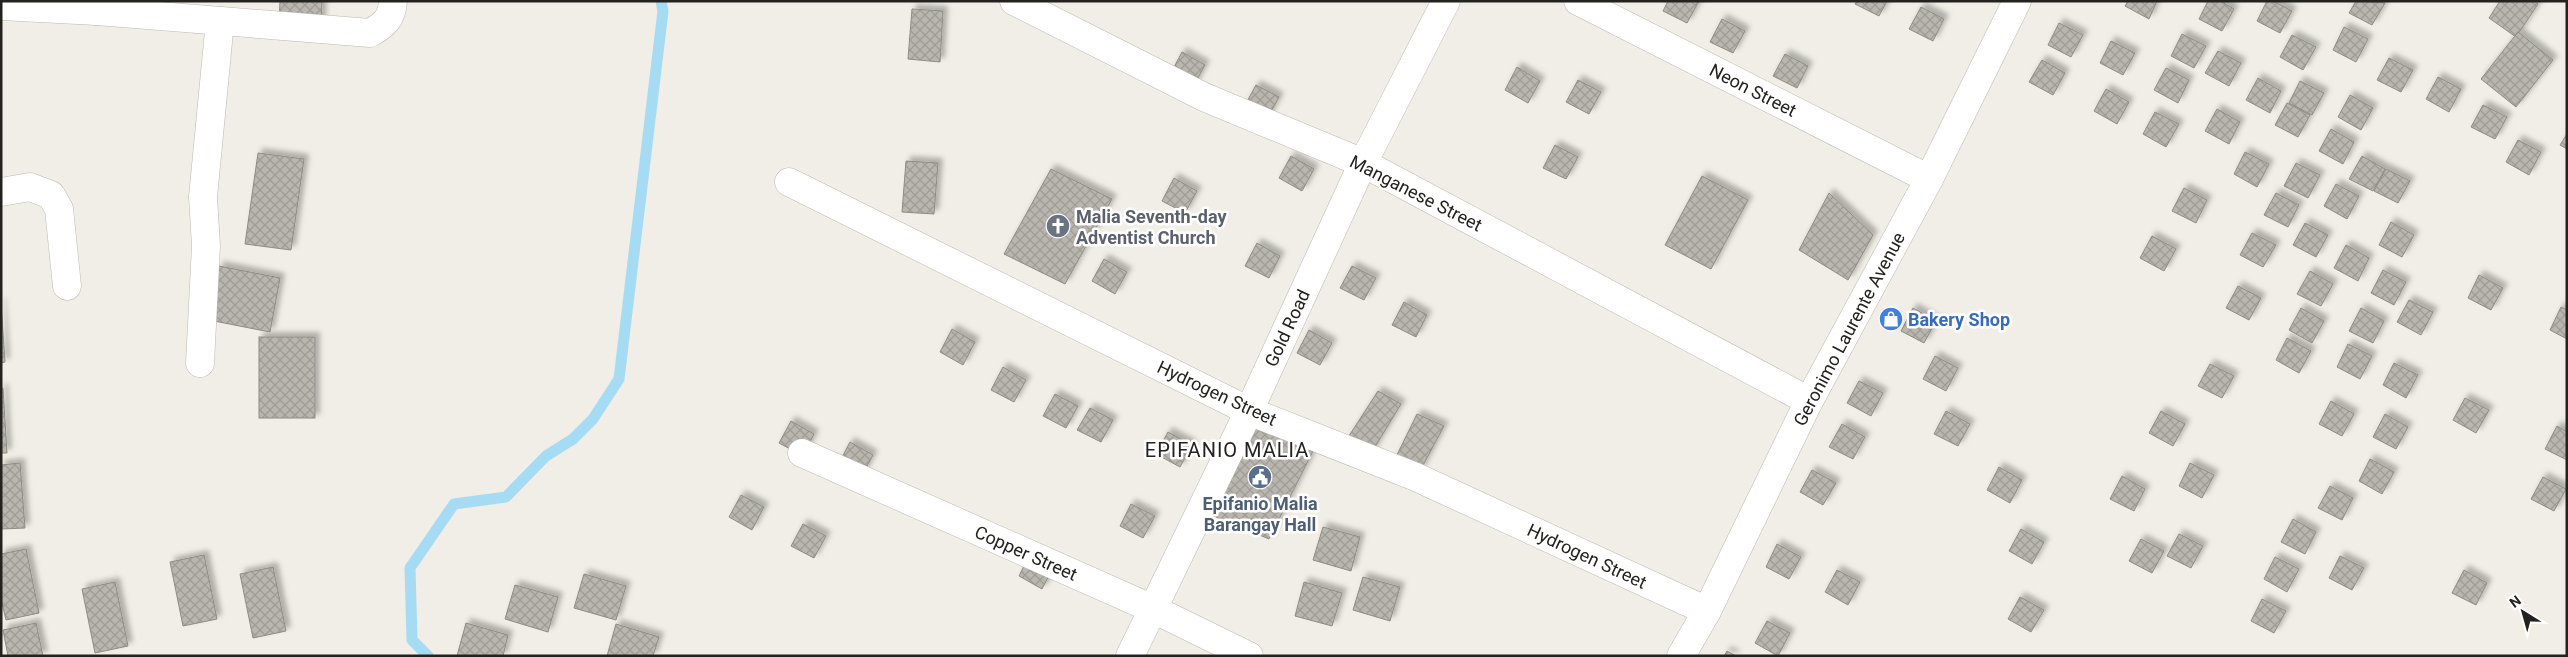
<svg xmlns="http://www.w3.org/2000/svg" width="2568" height="657" font-family="Roboto,sans-serif">
  <style>
    .lines { fill: none; stroke-linecap: round; stroke-linejoin: round }
    .stream { stroke: #a6dcf3; stroke-width: 11 }
    .building { fill: url(#building-cross-hatch); stroke: #8e8c85; filter: url(#shadow) }
    .street-casing { stroke: #bbb9b1; stroke-width: 29 }
    .secondary-casing { stroke: #bbb9b1; stroke-width: 29 }
    .street { stroke: #fff; stroke-width: 28 }
    .secondary { stroke: #fff; stroke-width: 28 }
    .labels { text-anchor: middle; dominant-baseline: central; stroke-width: 5; stroke-linejoin: round; paint-order: stroke }
    .street-label { font-size: 18px; fill: #23221f; stroke: #fff }
    .worship-label { font-size: 18px; font-weight: bold; fill: #5b616d; stroke: #fff; text-anchor: start }
    .shop-label { font-size: 18px; font-weight: bold; fill: #366cbe; stroke: #fff; text-anchor: start }
    .service-label { font-size: 18px; font-weight: bold; fill: #4e5e75; stroke: #fff }
    .quarter-label { font-size: 20px; letter-spacing: 1px; fill: #23221f; stroke: #fff }
  </style>
  <defs>
    <pattern id="building-cross-hatch" width="8" height="8" patternUnits="userSpaceOnUse" patternTransform="scale(1.25)"><rect width="8" height="8" fill="#b8b6ae"/><path d="M0 0l8 8M0 8l8-8" fill="none" stroke="#9e9c95"/></pattern>
    <filter id="shadow"><feDropShadow dx="4.5" dy="-4.5" stdDeviation="2.5" flood-color="#0004"/></filter>
  </defs>
  <rect width="100%" height="100%" fill="#f0eee6"/>
  <g class="lines">
    <!-- stream -->
    <path class="stream" d="M428,656l-16,-16 -2,-72 44,-64 52,-7 40,-41 27,-17 20,-20 26,-40 44,-368 -2,-10"/>
  </g>
  <!-- building -->
  <g class="building">
    <path d="M280,1h42l-1,23h-42z"/>
    <path d="M1668,1h31l-12,22 -24,-12z"/>
    <path d="M1857,1h30l-8,15 -24,-12z"/>
    <path d="M2128,1h29l-8,18 -24,-13z"/>
    <path d="M2208,1h12l14,8 -12,22 -23,-12z"/>
    <path d="M2267,1h6l19,10 -12,22 -23,-12z"/>
    <path d="M2356,1l29,2 -13,22 -23,-12z"/>
    <path d="M2500,1h34l4,3 -22,33 -27,-19z"/>
    <path d="M1921,7l23,12 -11,22 -24,-12z"/>
    <path d="M912,9l31,2 -3,51 -32,-3z"/>
    <path d="M1722,19l23,12 -12,22 -23,-11z"/>
    <path d="M2059,23l24,12 -12,22 -23,-12z"/>
    <path d="M2344,27l24,12 -12,23 -23,-12z"/>
    <path d="M2518,32l35,28 -37,47 -35,-28z"/>
    <path d="M2182,34l24,12 -12,22 -23,-12z"/>
    <path d="M2292,35l24,12 -13,23 -23,-13z"/>
    <path d="M2111,41l24,12 -12,22 -23,-12z"/>
    <path d="M2218,51l23,12 -12,23 -24,-13z"/>
    <path d="M1182,52l23,13 -12,22 -23,-12z"/>
    <path d="M1785,54l23,12 -11,22 -24,-12z"/>
    <path d="M2389,58l24,12 -12,22 -24,-12z"/>
    <path d="M2042,60l23,13 -12,22 -24,-13z"/>
    <path d="M1517,67l23,14 -12,22 -23,-13z"/>
    <path d="M2166,68l23,12 -11,23 -24,-13z"/>
    <path d="M2438,77l23,12 -12,23 -23,-13z"/>
    <path d="M2258,78l23,13 -11,22 -24,-13z"/>
    <path d="M1578,80l23,12 -12,22 -23,-12z"/>
    <path d="M2300,81l24,12 -12,22 -23,-12z"/>
    <path d="M1256,85l23,12 -12,22 -23,-12z"/>
    <path d="M2106,89l23,13 -12,22 -23,-13z"/>
    <path d="M2350,95l23,13 -12,22 -23,-13z"/>
    <path d="M2287,103l23,12 -12,22 -23,-12z"/>
    <path d="M2483,105l24,12 -12,22 -24,-12z"/>
    <path d="M2217,109l23,13 -11,22 -24,-13z"/>
    <path d="M2155,112l24,12 -13,23 -23,-13z"/>
    <path d="M2331,129l23,13 -11,22 -24,-13z"/>
    <path d="M2567,134v15l-7,-4z"/>
    <path d="M2518,140l23,12 -12,23 -23,-13z"/>
    <path d="M1555,145l23,12 -12,22 -23,-11z"/>
    <path d="M2245,152l24,12 -12,23 -23,-13z"/>
    <path d="M258,153l46,6 -13,91 -46,-6z"/>
    <path d="M1291,156l23,13 -12,22 -23,-13z"/>
    <path d="M2362,156l23,13 -12,22 -24,-12z"/>
    <path d="M906,161l32,2 -4,51 -32,-2z"/>
    <path d="M2296,163l24,12 -12,23 -24,-12z"/>
    <path d="M1051,169l61,30 -47,85 -61,-30z"/>
    <path d="M2386,169l24,12 -12,22 -24,-12z"/>
    <path d="M1702,176l46,24 -37,69 -46,-24z"/>
    <path d="M1174,178l23,13 -12,22 -23,-12z"/>
    <path d="M2336,184l23,12 -12,23 -23,-13z"/>
    <path d="M2184,188l23,12 -11,23 -24,-12z"/>
    <path d="M1829,193l44,42 -25,45 -49,-30z"/>
    <path d="M2276,193l23,12 -11,22 -24,-12z"/>
    <path d="M2391,222l23,13 -12,22 -23,-12z"/>
    <path d="M2305,223l23,12 -12,22 -23,-12z"/>
    <path d="M2252,233l24,12 -13,22 -23,-12z"/>
    <path d="M2152,236l24,13 -12,22 -24,-13z"/>
    <path d="M1257,243l23,13 -11,22 -24,-12z"/>
    <path d="M2346,245l23,13 -11,23 -24,-13z"/>
    <path d="M1104,259l23,13 -12,22 -23,-13z"/>
    <path d="M219,266l61,12 -10,54 -61,-12z"/>
    <path d="M1352,266l24,12 -12,22 -24,-12z"/>
    <path d="M2383,270l23,12 -12,23 -23,-12z"/>
    <path d="M2310,271l23,13 -12,22 -24,-12z"/>
    <path d="M2479,275l24,13 -12,22 -23,-12z"/>
    <path d="M2238,286l23,12 -12,22 -23,-12z"/>
    <path d="M2409,300l24,12 -12,23 -24,-13z"/>
    <path d="M1404,302l23,13 -11,22 -24,-12z"/>
    <path d="M1,303l4,59 -4,1z"/>
    <path d="M2561,307l6,3v29l-17,-9z"/>
    <path d="M1913,308l23,13 -12,22 -23,-12z"/>
    <path d="M2301,308l23,13 -12,22 -23,-13z"/>
    <path d="M2361,308l23,13 -11,22 -24,-12z"/>
    <path d="M952,329l23,13 -12,23 -23,-13z"/>
    <path d="M1309,330l23,13 -12,22 -23,-12z"/>
    <rect x="259" y="337" width="56" height="81"/>
    <path d="M2287,338l24,13 -12,22 -23,-13z"/>
    <path d="M2348,344l24,12 -12,23 -23,-12z"/>
    <path d="M1935,356l23,12 -12,23 -23,-12z"/>
    <path d="M2394,363l24,12 -12,23 -23,-13z"/>
    <path d="M2210,364l24,12 -12,22 -24,-12z"/>
    <path d="M1003,367l23,13 -12,22 -23,-12z"/>
    <path d="M1859,381l24,12 -12,23 -24,-13z"/>
    <path d="M3,388l4,65h-6v-64z"/>
    <path d="M1378,391l23,13 -29,48 -25,-13z"/>
    <path d="M1055,394l23,12 -12,22 -23,-12z"/>
    <path d="M2465,398l24,12 -13,23 -23,-13z"/>
    <path d="M2331,401l23,13 -12,22 -23,-12z"/>
    <path d="M1090,408l23,12 -12,22 -24,-12z"/>
    <path d="M1249,411l69,30 -49,98 -65,-27z"/>
    <path d="M1946,411l24,13 -12,22 -24,-12z"/>
    <path d="M2161,411l24,13 -12,22 -24,-13z"/>
    <path d="M1417,414l27,12 -24,45 -27,-8z"/>
    <path d="M2385,414l23,13 -12,22 -23,-12z"/>
    <path d="M791,421l23,13 -11,22 -24,-13z"/>
    <path d="M1842,424l23,13 -12,22 -24,-12z"/>
    <path d="M2557,426l10,6v28l-22,-11z"/>
    <path d="M1168,432l24,13 -12,22 -24,-13z"/>
    <path d="M850,442l23,13 -12,22 -23,-12z"/>
    <path d="M2370,459l24,13 -12,22 -23,-13z"/>
    <path d="M20,463l5,65 -24,1v-64z"/>
    <path d="M2190,463l24,12 -12,23 -23,-12z"/>
    <path d="M1999,467l23,13 -12,23 -23,-13z"/>
    <path d="M1812,470l24,13 -13,22 -23,-13z"/>
    <path d="M2122,476l23,13 -11,22 -24,-12z"/>
    <path d="M2543,477l23,12 -12,22 -23,-12z"/>
    <path d="M2330,486l23,12 -11,22 -24,-12z"/>
    <path d="M741,495l23,12 -12,23 -23,-13z"/>
    <path d="M1131,504l24,12 -12,22 -23,-12z"/>
    <path d="M2293,519l23,13 -11,22 -24,-12z"/>
    <path d="M803,524l23,12 -12,22 -23,-12z"/>
    <path d="M1323,527l37,10 -9,34 -38,-11z"/>
    <path d="M2021,529l23,13 -12,22 -23,-13z"/>
    <path d="M2179,534l24,12 -12,22 -24,-12z"/>
    <path d="M2141,539l23,12 -12,22 -23,-12z"/>
    <path d="M1777,544l24,13 -12,22 -23,-12z"/>
    <path d="M26,549l13,64 -33,7 -5,-21v-45z"/>
    <path d="M1030,554l24,12 -12,23 -23,-13z"/>
    <path d="M204,555l13,64 -34,7 -13,-64z"/>
    <path d="M2340,556l24,12 -12,22 -23,-12z"/>
    <path d="M2275,557l24,12 -12,23 -23,-13z"/>
    <path d="M273,567l13,64 -33,7 -13,-64z"/>
    <path d="M1837,570l23,12 -12,23 -23,-13z"/>
    <path d="M2464,570l23,13 -11,22 -24,-12z"/>
    <path d="M584,574l42,12 -10,34 -42,-12z"/>
    <path d="M1363,577l37,10 -10,34 -37,-11z"/>
    <path d="M115,582l13,64 -33,7 -13,-64z"/>
    <path d="M1304,582l38,11 -10,33 -37,-10z"/>
    <path d="M515,585l43,12 -10,35 -43,-13z"/>
    <path d="M2020,597l24,13 -13,22 -23,-13z"/>
    <path d="M2262,599l24,12 -12,22 -23,-12z"/>
    <path d="M1767,621l23,12 -12,23 -23,-13z"/>
    <path d="M36,623l7,33h-35l-5,-26z"/>
    <path d="M466,623l42,12 -5,21h-46z"/>
    <path d="M616,624l43,13 -6,19h-46z"/>
    <path d="M1727,651l9,5h-12z"/>
  </g>
  <g class="lines">
    <!-- street casing -->
    <g class="street-casing">
      <g id="street">
        <path d="M99,1l-2,10 273,22c14,-8 22,-14 23,-32"/>
        <path d="M1014,1l190,96 159,66 446,238"/>
        <path d="M1578,1l351,178"/>
        <path d="M1,6l96,5"/>
        <path d="M789,182l460,229 167,66 291,134"/>
        <path d="M1,192l29,-5 21,8 8,14 8,77"/>
        <path d="M200,363l6,-117 -3,-49 17,-176"/>
        <path d="M802,453l351,156 96,47"/>
        <path d="M1130,656l119,-245 114,-248 83,-162"/>
      </g>
    </g>
    <!-- secondary casing -->
    <g class="secondary-casing">
      <path id="secondary" d="M1681,656l26,-45 102,-210 120,-222 88,-178"/>
    </g>
    <!-- street -->
    <use href="#street" class="street"/>
    <!-- secondary -->
    <use href="#secondary" class="secondary"/>
  </g>
  <!-- icons -->
  <defs>
    <g id="church-disc" transform="scale(1.25)"><circle r="9.5" fill="#6b7280" stroke="#fff"/><path d="M-1.2-6h2.4v3.5h3.3v2.4h-3.3V6h-2.4V-.1h-3.3v-2.4h3.3Z" fill="#fff"/></g>
    <g id="shop-disc" transform="scale(1.25)"><circle r="9.5" fill="#3f7fe0" stroke="#fff"/><path d="M-5-2.5h2.3a2.7 3.5 0 0 1 5.4 0H5L5.5 6h-11ZM-1.5-2.5h3a1.5 2.3 0 0 0-3 0Z" fill="#fff"/></g>
    <g id="civic-disc" transform="scale(1.25)"><circle r="9.5" fill="#5c6f8a" stroke="#fff"/><path d="M-.6-6.5H3V-4.5H.6V-3L4-1V1h2V6H-6V1h2V-1L-.6-3ZM-1.2 2.5V6h2.4V2.5Z" fill="#fff"/></g>
  </defs>
  <g fill-rule="evenodd">
    <use href="#church-disc" x="1058" y="226"/>
    <use href="#shop-disc" x="1891" y="319"/>
    <use href="#civic-disc" x="1260" y="477"/>
  </g>
  <g class="labels">
    <!-- street labels -->
    <g class="street-label">
      <text transform="translate(1753 90) rotate(27)">Neon Street</text>
      <text transform="translate(1416 193) rotate(27)">Manganese Street</text>
      <text transform="translate(1287 328) rotate(-65)">Gold Road</text>
      <text transform="translate(1849 329) rotate(-62)">Geronimo Laurente Avenue</text>
      <text transform="translate(1217 393) rotate(25)">Hydrogen Street</text>
      <text transform="translate(1026 553) rotate(24)">Copper Street</text>
      <text transform="translate(1587 556) rotate(25)">Hydrogen Street</text>
    </g>
    <!-- worship labels -->
    <g class="worship-label">
      <text x="1076" y="216">Malia Seventh-day<tspan x="1076" dy="21">Adventist Church</tspan></text>
    </g>
    <!-- shop labels -->
    <g class="shop-label">
      <text x="1908" y="319">Bakery Shop</text>
    </g>
    <!-- service labels -->
    <g class="service-label">
      <text x="1260" y="503">Epifanio Malia<tspan x="1260" dy="21">Barangay Hall</tspan></text>
    </g>
    <!-- quarter labels -->
    <g class="quarter-label">
      <text x="1227" y="450">EPIFANIO MALIA</text>
    </g>
  </g>
  <!-- border -->
  <rect width="2568" height="657" fill="none" stroke="#23221f" stroke-width="5"/>
  <!-- north arrow -->
  <g transform="translate(2523 612) rotate(323)" stroke="#ffffff" stroke-width="4" paint-order="stroke">
  <path d="M0-4L9 19L0 12L-9 19Z" fill="#23221f"/>
  <text y="-8" font-size="14" font-weight="bold" text-anchor="middle" fill="#23221f">N</text>
  </g>
</svg>
